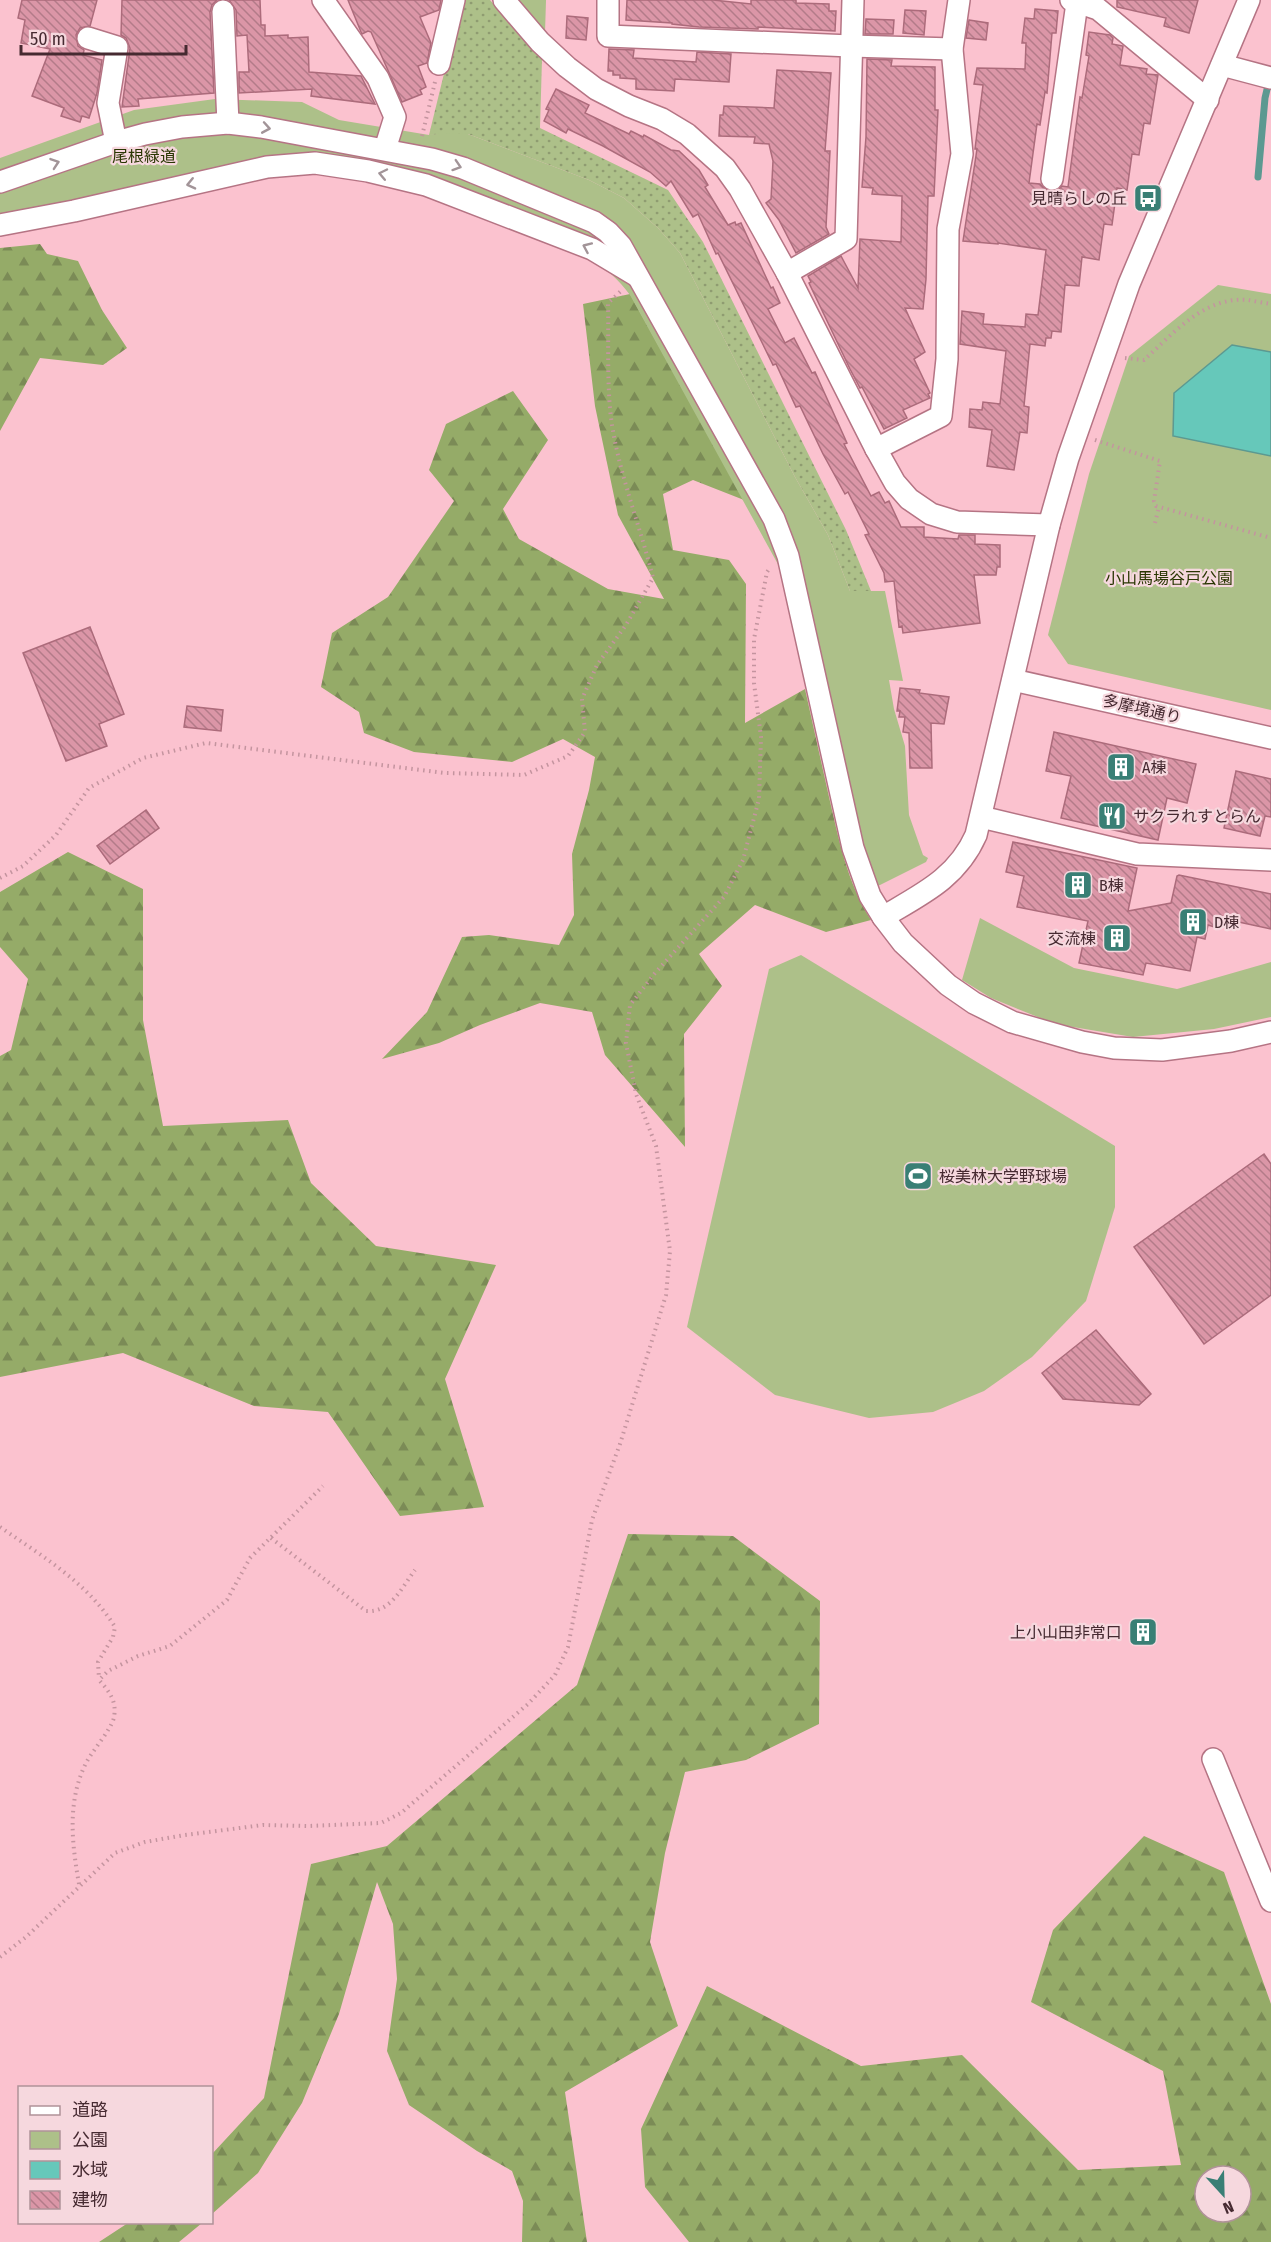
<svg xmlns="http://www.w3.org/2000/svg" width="1271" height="2242" font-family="'Fira Sans Condensed','Noto Sans JP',sans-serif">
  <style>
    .grass { fill: url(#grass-dots) }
    .forest { fill: url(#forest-firs); fill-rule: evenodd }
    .park { fill: #adc089 }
    .water { fill: #66c8ba; stroke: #5c9991; stroke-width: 1.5 }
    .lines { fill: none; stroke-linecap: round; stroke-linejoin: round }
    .stream { stroke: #5c9991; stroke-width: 7 }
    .building { fill: url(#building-back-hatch); stroke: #ac6b7b; stroke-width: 1.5 }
    .minor-casing { stroke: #b57484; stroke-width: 24 }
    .path { stroke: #c4949f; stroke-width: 4; stroke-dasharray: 1.5 4.5; stroke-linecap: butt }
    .minor { stroke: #fff; stroke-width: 21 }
    .oneway { stroke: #a29498 }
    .labels { text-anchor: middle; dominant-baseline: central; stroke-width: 4.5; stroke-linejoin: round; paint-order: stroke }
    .park-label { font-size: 16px; fill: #293602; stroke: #f6d8de }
    .poi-label { font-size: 16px; fill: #462a31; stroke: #f6d8de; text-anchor: start }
    .street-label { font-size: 16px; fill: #462a31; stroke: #f6d8de }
  </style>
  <defs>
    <pattern id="grass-dots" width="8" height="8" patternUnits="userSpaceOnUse" patternTransform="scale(1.5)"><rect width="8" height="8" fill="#adc089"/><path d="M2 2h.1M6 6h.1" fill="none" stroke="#8f9c71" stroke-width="1.8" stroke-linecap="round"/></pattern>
    <pattern id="forest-firs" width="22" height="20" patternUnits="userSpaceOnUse" patternTransform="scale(1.5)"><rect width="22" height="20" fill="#95ab68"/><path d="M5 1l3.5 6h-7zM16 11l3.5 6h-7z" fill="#7b8b56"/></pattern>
    <pattern id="building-back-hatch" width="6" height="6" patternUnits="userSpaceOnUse" patternTransform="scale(1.5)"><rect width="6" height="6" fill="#db96a7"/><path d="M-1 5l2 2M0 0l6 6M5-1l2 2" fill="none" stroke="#b37b89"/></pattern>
  </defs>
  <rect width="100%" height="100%" fill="#fbc2cf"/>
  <!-- grass -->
  <path class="grass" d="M462,0h28l52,59 -2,69 128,62 35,52 143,288 25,61h-21l-22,-56 -33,-58 -115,-224 -22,-25 -34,-30 -35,-18 -121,-46 -39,1z"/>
  <!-- forest -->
  <g class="forest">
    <path d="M40,244l7,10 31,7 24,49 25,38 -24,17 -63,-7 -40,73v-183z"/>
    <path d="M630,294l114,206 -51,-20 -30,14 10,56 56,10 17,24 -1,139 60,-34c8,36 16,72 24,108 10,43 18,85 42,123l-45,12 -71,-27 -56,49 23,32 -38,48 1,113 -80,-92 -13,-43 -52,-9 -60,22 -41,18 -57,16 45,-47 35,-75 27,-2 70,10 15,-30 -2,-61 17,-64 6,-33 -32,-18 -51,23 -98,-10 -50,-19 -5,-21 -38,-25 11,-54 56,-36 66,-96 -25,-31 17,-46 67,-33 35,49 -45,69 16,30 89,50 56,10 -46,-84 -23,-109 -12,-102z"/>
    <path d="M68,852l75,37v131l20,106 125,-6 23,63 65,63 120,19 -51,114 39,128 -84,9 -72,-104 -74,-6 -131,-53 -123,24v-321l11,-6 17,-71 -28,-32v-55z"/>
    <path d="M628,1534l105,2 87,65 -1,123 -73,36 -61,12 -20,81 -15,89 28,84 -113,66 22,150h-65l1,-41 -11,-30 -35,-20 -68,-46 -22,-54 10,-72 -4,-55 -16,-42 -38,132 -37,89 -44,70 -46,41v-60l52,-56 47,-234 76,-18 190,-161z"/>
    <path d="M1144,1836l80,36 47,132v238h-582l-44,-55 -4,-58 66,-143 154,80 101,-11 116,115 103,-5 -18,-94 -132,-69 22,-72zM1205,2176h36v36h-36z"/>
    <path d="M128,2223v-1l74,1 -23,19h-80z"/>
  </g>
  <!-- park -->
  <g class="park">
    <path d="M518,0h28l-1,33z"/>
    <path d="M215,99l87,3 37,18 90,15 18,-2 21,1 121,46 35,18 34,30 22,25 115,224 33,58 22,56h35l18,90 -14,-1 5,29 11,37 4,69 14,40 5,3 -2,4 -48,24 -8,-15 -85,-294 -155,-282c-12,-16 -23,-26 -40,-36l-130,-54 -95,-27 -73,-7 -292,63v-76l134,-48z"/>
    <path d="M1218,285l53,9v416l-203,-46 -20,-29 41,-161 40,-118z"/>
    <path d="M980,918l94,50 103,21 94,-27v55l-57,12 -81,8 -78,-13 -64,-26 -29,-18z"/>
    <path d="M801,955l314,191v61l-29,94 -54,56 -48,34 -51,21 -64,6 -94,-23 -88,-68 82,-358z"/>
  </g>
  <!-- water -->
  <path class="water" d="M1232,345l39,7v104l-98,-20 1,-43z"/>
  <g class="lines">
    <!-- stream -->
    <path class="stream" d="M1258,177l7,-79 4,-17"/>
  </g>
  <!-- building -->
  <g class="building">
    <path d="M22,0h75l-7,26 -10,2 -4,7 2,11 6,4 -1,5 19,5 -5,33 -8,25 -7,-2 -2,6 -19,-6 3,-8 -32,-12 18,-47 -29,-6 4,-23 -7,-2z"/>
    <path d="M122,0h95l-5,5 -2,7 4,81 -76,6 1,7 -17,1 8,-59 -4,-10 -5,-3z"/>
    <path d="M229,0h31l1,25h4v11l23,-1v3l20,-1 1,35 52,4 14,28 -64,-8 1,-7 -73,4v-21h10l-2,-37 -10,1 -1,-26z"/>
    <path d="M348,0h93l-2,10 -19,7 11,26 -4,20 -9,3 8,21 -6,3 2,4 -20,8 -31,-70 -3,-1 -6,3 -1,-2z"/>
    <path d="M627,0h86l38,4v-4h45v3l33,1v7h7l-1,20 -77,-4v2l-59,-2 -27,-3v-1l-46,-3z"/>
    <path d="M1117,0h81l-9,33 -25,-7 2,-8 -49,-11z"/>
    <path d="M1035,9l23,2 -2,22h-4l-5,60 -2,-1 -5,33 -3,-1 -8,59 11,1 5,5 6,3 6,-1 5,-5 6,1 12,-90 2,1 7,-42 -3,-1 3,-23 21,3 3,3 -1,6 11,2 -3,19 27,4 -1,5 12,1 -8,49 -6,-1 -5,32 -7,-1 -5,36 -10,-2 -5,37 -8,-1 -5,36 -17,-3 -3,29 -14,-1 -4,47 -9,-1 -1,7h-5l-1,8 -15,-2 -6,62 5,1 -2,26 -7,-1 -6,38 -27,-4 5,-36 -23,-3 1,-18 12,1 1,-8 17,2 6,-53 -46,-7 2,-33 22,3 -1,10 42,3 1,-13 12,1 8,-65 -48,-7v1l-35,-3 14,-92h-2l8,-64 -9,-1 3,-16 48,1 1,-26h-4l3,-25 9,1z"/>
    <path d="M905,10l21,1 -2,24 -21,-2z"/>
    <path d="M567,16l21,2 -2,22 -20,-2z"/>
    <path d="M866,19l28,1 -1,14h-28z"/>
    <path d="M969,20l19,3 -2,17 -20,-2z"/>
    <path d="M609,49l25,1 -1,8 63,4 1,-10 34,2 -2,28 -54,-3 -1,12 -38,-2v-10l-16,-1v-3h-7v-4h-5z"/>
    <path d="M867,59l25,1 -1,6 44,1v43h3l-4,86h-6l-2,83 -3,30 -18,-1 20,44 -11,7 16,34 -2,1 2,4 -27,12 4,8 -23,11 -22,-42 -2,1 -10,-19 -41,-86 2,-1 -3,-6 33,-20 17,32 2,-49 41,3 1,-46 -30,-2 1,-6 -11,-1 4,-50z"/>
    <path d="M777,70l54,3 -6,78h5l-4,76 3,7 -33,19 -17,-33 -13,-17 5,-4 2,-38 -4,-17 -15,-1 1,-6 -36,-1 1,-21h3l1,-9 50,2z"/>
    <path d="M556,89l33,16 -4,8 44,21 2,-3 12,6 1,-2 27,15 8,1 20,19 9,15 -3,2 23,38 7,-3 1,3 5,-2 30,65 2,-1 7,16 -12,6 17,34 9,-5 18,35 3,-1 32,71 -3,1 27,52 8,-4 6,11 4,-2 12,26h23v10l34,2 1,-4h16v9l25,1v22h-3l-1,8h-22l6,48 -77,10 -1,-7 -3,1 -5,-46 -9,1 -1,-9 -19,-38 4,-1 -21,-42 -3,2 -22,-40 -23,-48 -4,1 -20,-43 -3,1 -55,-112 -2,1 -18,-40 -5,3 -22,-36 -5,5 -16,-14 -47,-26 -35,-17 -2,4 -22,-12 5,-11 -3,-1z"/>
    <path d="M90,627l34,87 -25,10 8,22 -41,15 -43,-108z"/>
    <path d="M900,688l20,2 -1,3 30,4 -5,27 -13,-1 1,45h-22l-1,-35 -6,-1 2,-15h-6l1,-6h-3z"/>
    <path d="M187,706l36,4 -2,21 -37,-4z"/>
    <path d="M1054,732l142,32 -9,39 -20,-5 -9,42 -97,-22 10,-42 -25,-5z"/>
    <path d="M1236,771l35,8v38l-6,-1 -5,20 -36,-8z"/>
    <path d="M146,810l13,18 -49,36 -13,-18z"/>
    <path d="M1013,842l124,26 -9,43 43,-8 6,-27 2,-1 92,19v35l-51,-11 -2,10 -10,-3 -3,14 -8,-2 -7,34 -44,-8 -3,12 -64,-12 9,-42 -71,-14 7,-31 -18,-4z"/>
    <path d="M1264,1154l7,10v131l-67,49 -70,-97z"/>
    <path d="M1096,1330l55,64 -12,11 -76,-6 -21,-26z"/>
  </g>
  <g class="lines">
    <!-- minor casing -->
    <g class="minor-casing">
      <g id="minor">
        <path d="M323,0l55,78 17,39 -10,32"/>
        <path d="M504,0l36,42 27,25 29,22 33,17 33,13 25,15 38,34 15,21 47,84 89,176 19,34 14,16 22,15 26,8 92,3"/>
        <path d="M608,0v36l243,10 101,3"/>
        <path d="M1071,0l27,9 110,91"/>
        <path d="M223,11l5,112"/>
        <path d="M88,38l29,9 -9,56 8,39"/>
        <path d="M439,64l15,-64"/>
        <path d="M1222,65l49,13"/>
        <path d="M1052,179l25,-176"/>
        <path d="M0,182l116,-40 29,-8 37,-7 46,-4 33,4 171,32 31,9 131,54 14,10 13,14 153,273 14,37 65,292 17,48 13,21 20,26 45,42 26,18 38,19 70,20 32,6 48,2 69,-9 40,-9"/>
        <path d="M0,225l74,-14 193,-44 48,-4 53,8 58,14 166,64 45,27"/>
        <path d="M787,273l59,-34 7,-239"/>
        <path d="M876,449l65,-33 6,-57 1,-130 14,-75 -10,-105 7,-49"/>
        <path d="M1013,680l258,58"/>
        <path d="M981,817l156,37 134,6"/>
        <path d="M883,917c39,-23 74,-39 93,-82l73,-310 19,-67 61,-174 120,-284"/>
        <path d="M1213,1759l58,142"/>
      </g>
    </g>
    <!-- path -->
    <g class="path">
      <path d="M422,136l13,-54"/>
      <path d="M1125,358l19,2c29,-26 60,-64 104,-60 7,1 15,3 23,4"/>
      <path d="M1095,440l65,21 -6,40 2,5 115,32"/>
      <path d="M1155,523l4,-16"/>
      <path d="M0,878l23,-12 33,-31 33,-47 54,-30 63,-15 239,30 79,2 44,-19 17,-24 -3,-33 15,-34 29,-40 27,-47c-12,-49 -31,-96 -40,-147 -7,-38 -4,-89 -5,-128l13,-12"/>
      <path d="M0,1527c42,29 88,56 115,100l-2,10 -15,25 1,17"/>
      <path d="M271,1538l95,73c25,2 36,-24 49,-41"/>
      <path d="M79,1884c-7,-40 -12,-81 6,-119 6,-13 27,-36 29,-48 3,-16 -5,-26 -15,-37l9,-9 30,-15 32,-10 57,-46 23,-42 73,-72"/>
      <path d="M0,1957l26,-20 89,-84 30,-11 40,-7 78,-10 45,1 73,-3 20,-10 127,-109 27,-29 13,-28 24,-127 28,-76 46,-149 4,-44 -14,-105 -20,-52 -10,-51 4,-38 25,-32 69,-76 19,-37 16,-61 2,-62 -7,-54v-44l13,-67 3,-4"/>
    </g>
    <!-- minor -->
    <use href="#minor" class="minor"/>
  </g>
  <!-- one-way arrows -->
  <defs><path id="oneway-chevron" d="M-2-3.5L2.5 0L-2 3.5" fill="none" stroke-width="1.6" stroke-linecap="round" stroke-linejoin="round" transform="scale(1.5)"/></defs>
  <g class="oneway">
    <use href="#oneway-chevron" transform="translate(266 128) rotate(10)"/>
    <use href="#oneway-chevron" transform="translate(55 163) rotate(-19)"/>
    <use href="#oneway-chevron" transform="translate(457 166) rotate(18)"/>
    <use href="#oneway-chevron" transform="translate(383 174) rotate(-168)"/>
    <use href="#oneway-chevron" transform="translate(191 184) rotate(167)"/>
    <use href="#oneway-chevron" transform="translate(587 247) rotate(-156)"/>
  </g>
  <!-- icons -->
  <defs>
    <g id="bus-square" transform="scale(1.5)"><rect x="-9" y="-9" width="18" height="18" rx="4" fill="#397f75" stroke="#f6d8de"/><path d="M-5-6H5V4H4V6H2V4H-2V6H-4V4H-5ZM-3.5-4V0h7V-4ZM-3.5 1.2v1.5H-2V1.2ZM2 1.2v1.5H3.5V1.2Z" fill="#fff"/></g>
    <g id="building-square" transform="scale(1.5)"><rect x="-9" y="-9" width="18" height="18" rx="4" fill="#397f75" stroke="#f6d8de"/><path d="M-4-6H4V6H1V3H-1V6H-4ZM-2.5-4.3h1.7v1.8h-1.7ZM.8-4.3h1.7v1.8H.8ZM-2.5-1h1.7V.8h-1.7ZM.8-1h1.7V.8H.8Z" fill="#fff"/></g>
    <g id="restaurant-square" transform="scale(1.5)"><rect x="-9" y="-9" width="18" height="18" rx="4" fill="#397f75" stroke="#f6d8de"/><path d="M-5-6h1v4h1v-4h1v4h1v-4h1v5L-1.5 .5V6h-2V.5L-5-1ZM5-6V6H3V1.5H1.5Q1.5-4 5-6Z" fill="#fff"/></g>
    <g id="stadium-square" transform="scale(1.5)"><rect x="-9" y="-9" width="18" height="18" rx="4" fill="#397f75" stroke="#f6d8de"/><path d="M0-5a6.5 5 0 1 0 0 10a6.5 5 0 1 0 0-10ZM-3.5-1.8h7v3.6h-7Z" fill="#fff"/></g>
  </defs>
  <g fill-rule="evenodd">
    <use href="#bus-square" x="1148" y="198"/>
    <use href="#building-square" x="1121" y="767"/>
    <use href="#restaurant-square" x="1112" y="816"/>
    <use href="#building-square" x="1078" y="885"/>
    <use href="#building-square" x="1193" y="922"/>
    <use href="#building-square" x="1117" y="938"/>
    <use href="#stadium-square" x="918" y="1176"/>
    <use href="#building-square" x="1143" y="1632"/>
  </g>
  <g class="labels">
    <!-- park labels -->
    <g class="park-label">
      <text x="144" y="156">尾根緑道</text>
      <text x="1169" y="578">小山馬場谷戸公園</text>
    </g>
    <!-- poi labels -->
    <g class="poi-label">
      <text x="1127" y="198" text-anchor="end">見晴らしの丘</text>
      <text x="1142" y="767">A棟</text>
      <text x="1133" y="816">サクラれすとらん</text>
      <text x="1099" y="885">B棟</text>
      <text x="1214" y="922">D棟</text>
      <text x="1096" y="938" text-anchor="end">交流棟</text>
      <text x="939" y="1176">桜美林大学野球場</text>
      <text x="1122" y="1632" text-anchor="end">上小山田非常口</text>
    </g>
    <!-- street labels -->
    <g class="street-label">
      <text transform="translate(1142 709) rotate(13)">多摩境通り</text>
    </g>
  </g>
  <!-- legend -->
  <rect x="18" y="2086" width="195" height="138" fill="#f6d8de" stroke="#b09299" stroke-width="1.5"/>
  <rect x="30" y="2106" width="30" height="9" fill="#ffffff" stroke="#b09299" stroke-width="1.5"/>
  <text x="72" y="2116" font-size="18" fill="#462a31">道路</text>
  <rect x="30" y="2131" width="30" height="18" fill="#adc089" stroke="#b09299" stroke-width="1.5"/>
  <text x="72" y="2146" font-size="18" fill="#462a31">公園</text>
  <rect x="30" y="2161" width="30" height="18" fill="#66c8ba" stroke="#b09299" stroke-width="1.5"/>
  <text x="72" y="2176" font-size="18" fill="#462a31">水域</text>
  <rect x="30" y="2191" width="30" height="18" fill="url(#building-back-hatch)" stroke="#b09299" stroke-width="1.5"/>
  <text x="72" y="2206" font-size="18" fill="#462a31">建物</text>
  <!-- north arrow -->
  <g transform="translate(1223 2194) rotate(158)"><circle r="28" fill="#f6d8de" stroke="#b09299" stroke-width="1.5"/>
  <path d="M0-4.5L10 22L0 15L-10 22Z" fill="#397f75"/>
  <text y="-9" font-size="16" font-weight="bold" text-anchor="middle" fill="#462a31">N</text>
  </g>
  <!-- scale -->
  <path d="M21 45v9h165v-9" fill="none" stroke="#462a31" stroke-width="3"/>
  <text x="30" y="45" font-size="18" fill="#462a31" stroke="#f6d8de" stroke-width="4.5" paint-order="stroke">50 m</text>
</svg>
